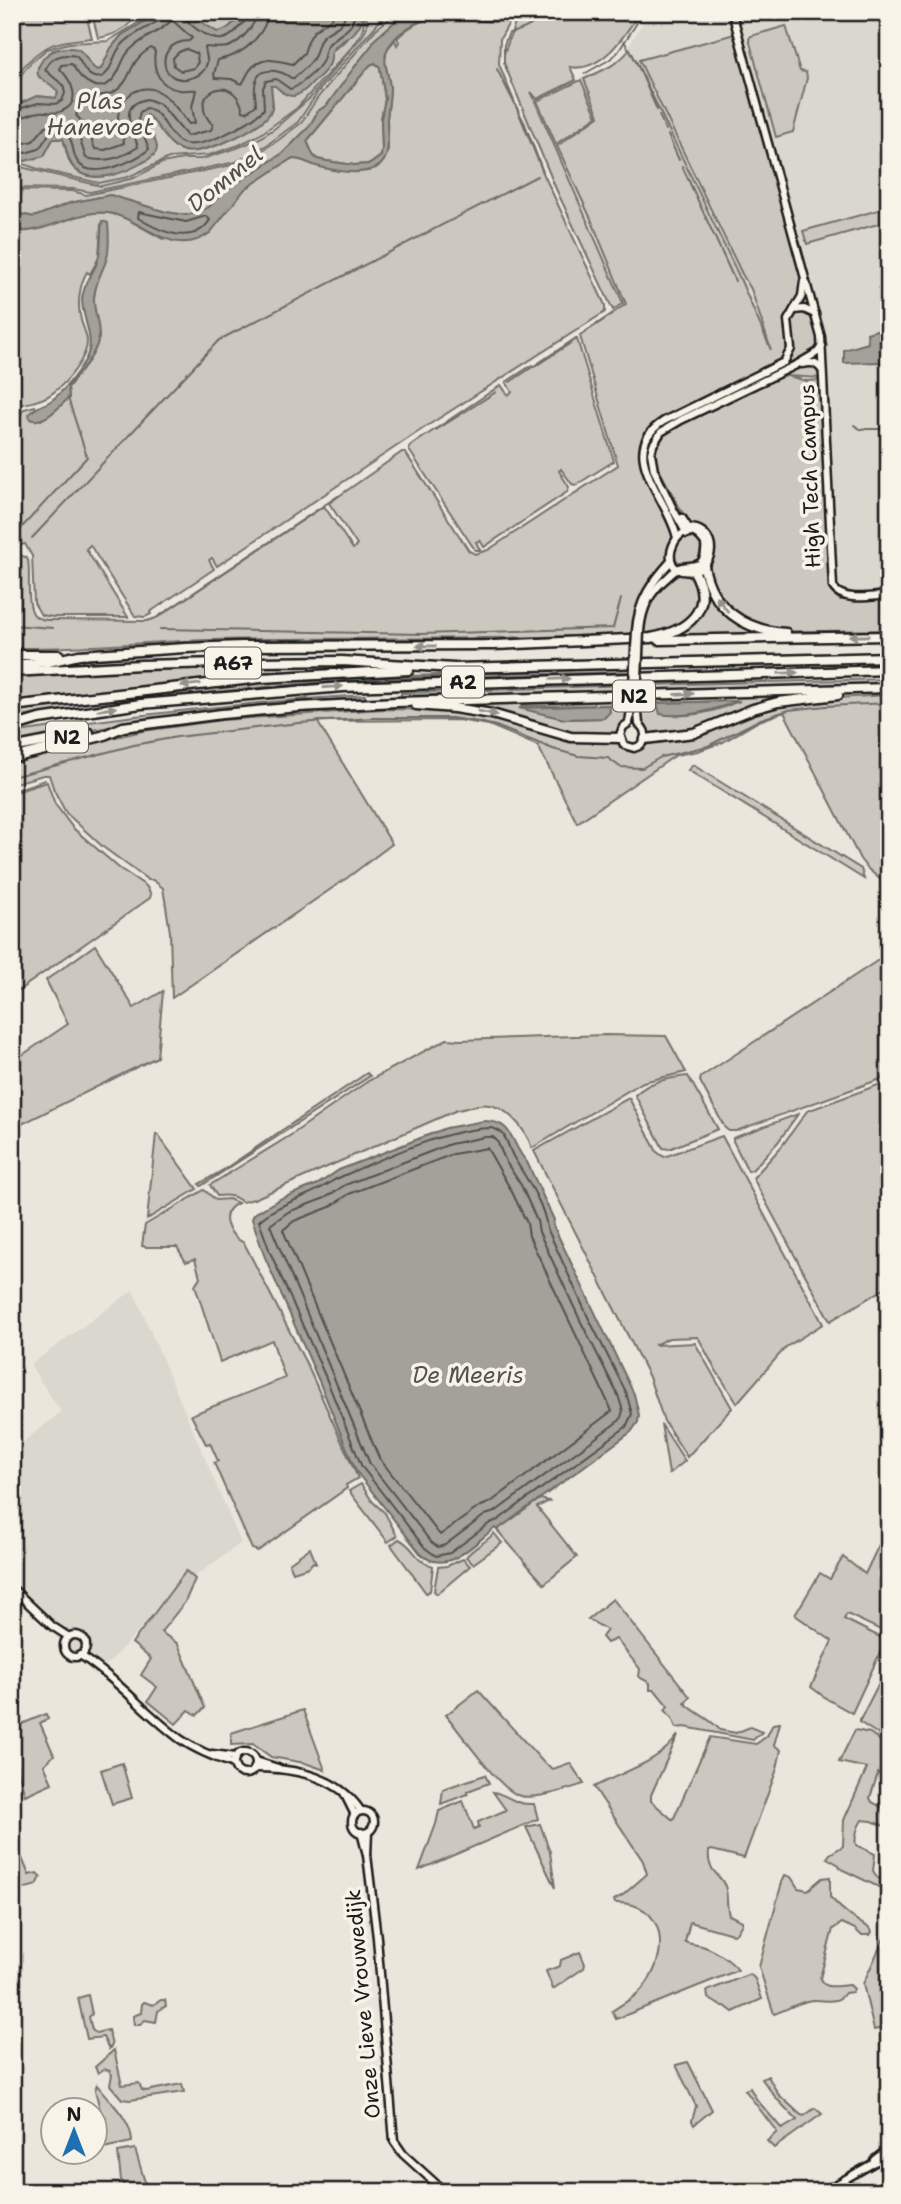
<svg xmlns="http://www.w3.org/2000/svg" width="901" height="2204" font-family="'Shantell Sans',sans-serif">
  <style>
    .built { fill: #dad7ce }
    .green { fill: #ccc8c0; stroke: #74726e; stroke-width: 2; fill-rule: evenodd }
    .water { fill: #a3a19a; stroke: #6d6c68; stroke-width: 2; fill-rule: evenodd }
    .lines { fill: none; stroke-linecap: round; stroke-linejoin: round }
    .shore { stroke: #52514e; stroke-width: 2 }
    .stream { stroke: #6d6c68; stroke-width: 2 }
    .secondary-casing { stroke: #1c1c1c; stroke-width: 11 }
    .highway-casing { stroke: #1c1c1c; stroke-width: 13 }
    .secondary { stroke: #f7f3e8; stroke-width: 6 }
    .highway { stroke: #f7f3e8; stroke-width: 8 }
    .secondary-bridge-casing { stroke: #1c1c1c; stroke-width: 11; stroke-linecap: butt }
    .secondary-bridge { stroke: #f7f3e8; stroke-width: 6 }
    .oneway { fill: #94928c }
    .labels { text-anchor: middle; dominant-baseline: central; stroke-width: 7; stroke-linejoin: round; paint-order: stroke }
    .shield { fill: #f7f3e8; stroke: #5e5c59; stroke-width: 2 }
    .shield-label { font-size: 19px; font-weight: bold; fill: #1c1c1c }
    .street-label { font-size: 21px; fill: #1c1c1c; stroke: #f7f3e8 }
    .water-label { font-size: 23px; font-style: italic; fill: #52514e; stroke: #f7f3e8 }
  </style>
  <rect width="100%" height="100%" fill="#eae6dc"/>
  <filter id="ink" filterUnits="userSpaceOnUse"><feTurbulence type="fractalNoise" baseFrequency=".0143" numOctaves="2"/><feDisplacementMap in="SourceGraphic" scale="14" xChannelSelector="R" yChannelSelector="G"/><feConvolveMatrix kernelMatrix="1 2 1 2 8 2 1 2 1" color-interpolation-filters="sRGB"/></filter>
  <g filter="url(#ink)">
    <!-- built -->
    <g class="built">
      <path d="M649,12h240v602l-119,4 -61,-109 -56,27 -60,-210 31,-23 -68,-158 42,-29 -16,-38 28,-13 12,-8z"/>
      <path d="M133,1290l108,253 -62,45 -83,88 -84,-83v-142l49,-39 -31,-47z"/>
    </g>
    <!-- green -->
    <g class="green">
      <path d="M12,12h76l-2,2 6,24c-34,3 -50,5 -72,33l-8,-8z"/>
      <path d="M104,12h36c-10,14 -25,24 -42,26l-4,-16z"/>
      <path d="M156,12h5l-39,23 -7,8 -14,26 -4,1 -5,-2 -6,-11 -16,-9 -17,2 -15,17c0,15 15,13 20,26l-2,5 -19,-2 -25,11v-17l11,-18 8,-10 16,-13 22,-6 39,-2z"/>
      <path d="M185,12h22l15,4 25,-4c-11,6 -17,19 -30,20z"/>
      <path d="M360,12h3c2,8 1,13 -1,20l-10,15 -55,61 -36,26 -22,11 -30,10 -40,3 -41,19 -29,6 -61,-14 -26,-9v-5l13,6 19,-5 9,-17h10c3,9 4,20 9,27 17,23 57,4 75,-6l8,-19 -11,-24 3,-2c13,9 19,29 34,35 19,8 78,-21 89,-37 5,-7 1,-19 1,-27l4,-1 8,8 46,-28 3,-14 13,-10 16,-21z"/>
      <path d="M366,12h26l-13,10 -61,70 -20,30 -31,23 -31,17 -146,30 -17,-3 -61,-1v-25l13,5 76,18 33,-8 28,-15 21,-4h19l35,-11 23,-10 15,-10 35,-30 53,-63 4,-9z"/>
      <path d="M398,12h8l-32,28 -2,5 -16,20 -29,40 -9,6 -9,16 -26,26 -57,37 -17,17 -10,5 -13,3 -20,-3 -56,-17 -40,8 -36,14 -22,-5v-22l61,1 13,4 151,-31 21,-11 19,-12 24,-18 17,-26 58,-68z"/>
      <path d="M532,12h108c-15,23 -38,61 -70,55l6,13 -39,19 -6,-7 92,211 -10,7 -57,-121 -52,-126v-9l12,-34 7,-2z"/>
      <path d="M435,17l75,4 -10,18 -1,25 45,111 61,130v7l-178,114 -210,140 -5,-8 -3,2 5,9 -64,43 1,2 -6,3 -10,-1 -45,-71 -4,4 42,68h-75l-12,-2 -7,-12 -2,-47 -7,-12 -13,3v-120l12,-18 11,-3 1,3 -3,1 8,10 28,-22 -1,-10 25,-35 6,-15 -5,-28v-13l2,-14 7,-16 -2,-43 -2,34 -9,16 -3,-2c-8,13 -10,33 -6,48 2,8 6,14 6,22 0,16 -20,40 -33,50 -8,7 -20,10 -31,12l-11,15v-189l5,1c23,-5 70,-22 92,-18 18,3 37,18 54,26l73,-41 9,-9 46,-30c10,-1 17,4 27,7 16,5 34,4 51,5l19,-21 -1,-31 3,-30 -5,-28 2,-12 8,-9 2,5 2,-3 -2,-4c11,-11 23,-18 38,-21z"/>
      <path d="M786,26l14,45 6,1 1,6 -14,54 -17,5 -27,-98 2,-3z"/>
      <path d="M735,34l66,237 -1,20 -4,11 -10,16 3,25 -6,17 -122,60c-32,18 -21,40 -9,67 7,15 15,30 22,46l-6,14v11l-3,6 -14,15 -12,21 -7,34c-141,7 -283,3 -424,6 -65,2 -130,9 -196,8v-63l9,-7v-18l-9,-2v-4l14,3 2,3c3,14 -3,46 7,56 5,4 11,4 17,4l95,1 9,-3 168,-112 29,43 4,-4 -28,-42 73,-51h3l64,99 6,3 13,-4 130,-85 -38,-129 46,-32 -35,-85 -34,-73 42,-30 -15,-37c17,-8 34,-14 46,-30l108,225 33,76 -20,-61 -9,-15 -103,-214z"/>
      <path d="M375,63l5,4 5,32 -4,20 1,30 -1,7 -11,8 -16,1 -27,-4 -10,-2 -4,-4 -6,-14 63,-76z"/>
      <path d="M581,80l16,36 -41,28 -19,-43z"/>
      <path d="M889,207v14l-82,23 -4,-13z"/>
      <path d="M803,311l11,6 5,29 -3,5 -34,18 -1,-3c20,-13 8,-30 11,-49z"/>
      <path d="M577,339l37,122 -38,24 -4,-1 -11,-15 -2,2 10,16 -2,5 -83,55 -4,-7 -4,2 4,8h-5l-66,-100v-3l92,-62 7,10 4,-3 -6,-10 26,-17 2,2z"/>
      <path d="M806,364h5l8,5 2,9 -34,-2 20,5 15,-1 9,212 9,8 49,-1v31c-22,1 -43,0 -65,1 -43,1 -85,3 -108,-40 -3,-6 -7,-12 -8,-19 -1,-8 5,-17 5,-26l-26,-25 -31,-57 -1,-14 2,-7 7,-10 118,-57h4l-1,-2z"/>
      <path d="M685,537l10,1 6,8 -2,12 -8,5 -13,-1 -4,-6 2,-11z"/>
      <path d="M679,575c26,-1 24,32 8,46 -11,9 -29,12 -43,12 2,-27 10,-45 35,-58z"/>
      <path d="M705,579c26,47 34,52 88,57l-129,1 21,-8 19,-38 -1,-11z"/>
      <path d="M354,665v2l-94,6 -248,28v-25l173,-9z"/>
      <path d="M629,668v4c-110,3 -221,4 -331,12 -95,8 -191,21 -286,34v-7l209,-24 78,-7z"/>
      <path d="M889,679v4h-12v3l-235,6 -1,-7z"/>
      <path d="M628,685v8l-160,4 -1,-3 -66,2v-3z"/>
      <path d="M825,694l-30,3 -102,34 -45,4 -6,-17v-20zM737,701c-19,12 -53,17 -76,13l-4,-11z"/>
      <path d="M365,695v3l-66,4v2l-157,17 -130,24v-12c117,-18 235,-31 353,-38z"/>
      <path d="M889,695v181l-9,3 -13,-11 -7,-9 -76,-147 -25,9 -36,21 -25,9 -22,4 -99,68 -39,-77 -49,-21 -31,-5 -141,1 75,123 -45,34 -175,120 -2,-66 -4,-26 -3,-18 -10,-8h-5l-45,-33 -37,-34 -12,-23 -5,-15h-6l-31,9v-24l131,-29 79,-11 160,-11 72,1 38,7 66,20 58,3 9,10h13l9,-8 26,-4 106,-33 39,-6z"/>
      <path d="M627,699l1,17 -9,12 -2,7h-46l-125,-30zM608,705l2,3 -6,10 -39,1 -45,-11 2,-2z"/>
      <path d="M693,765l168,104 3,10 -176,-109z"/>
      <path d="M47,782l8,22 18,24 46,40 27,18 5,8 -1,4 -138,97v-202z"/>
      <path d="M95,945l39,63 29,-17 -6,66 -145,72v-67l56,-38 -22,-44z"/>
      <path d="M889,953v123l-153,55h-7l-4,-3 -25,-47 1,-4z"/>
      <path d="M605,1035l61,1 20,36 -43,10 -111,66c-7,-20 -28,-47 -53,-43 -7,1 -15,4 -22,5l-203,89 -12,3c-8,-7 -15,-7 -25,-6l-7,-11 81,-50 77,-54 79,-42 13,1z"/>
      <path d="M367,1073l3,3 -169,110 -2,-2 24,-14z"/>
      <path d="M688,1076l30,53 -49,20 -6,-1 -28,-53c14,-14 34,-17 53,-19z"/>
      <path d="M889,1081v205l-59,35 -77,-143 28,-31 26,-36z"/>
      <path d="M629,1098l28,54 7,5 58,-21 101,188 -37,23 -49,56 -23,-36 -16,-30 -29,1 -15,7 41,-2 37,65 -45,49 -23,-36 -15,-44 -115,-226z"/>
      <path d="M798,1114l-20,28 -26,28 -4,1 -15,-30v-3z"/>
      <path d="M156,1134l2,1 39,54 -50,30z"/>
      <path d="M204,1190l12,10 13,-1 9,4c-21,10 -11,32 6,40l65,126 49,109 -12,7 1,3 -89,63 -6,-2 -38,-86 4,-2 -8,-18 -4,1 -15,-29 94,-37 -13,-38 -52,22 -25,-77 5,-8 -5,-18 -9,3 -9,-15h-31l-4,-1 3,-21z"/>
      <path d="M661,1424l24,37 -16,13z"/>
      <path d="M361,1484l11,17 13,12 12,23 -9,6 -39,-51z"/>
      <path d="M540,1499l9,2 -12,6 40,50 -33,27 -47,-54z"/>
      <path d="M889,1524v110l-42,-20 -3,5 42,21 -34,73 -25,-14 -16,-12 21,-46 -37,-26 25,-42 10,6 13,-22 22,17z"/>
      <path d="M494,1533l8,10 -29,21 -7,-7c8,-10 21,-15 28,-24z"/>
      <path d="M399,1539c16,8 15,21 34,27l-3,25 -4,2 -35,-48z"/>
      <path d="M310,1548l6,15 -3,-1 -4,5 -16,5 -4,-9z"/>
      <path d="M463,1559l7,7 -33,28 -3,-3 4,-24 9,-1z"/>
      <path d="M186,1571l9,8 -10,23 -24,30 17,12 27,64 -8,7 -8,-5 -13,14 -28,-23 9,-14 -16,-12 10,-16 -19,-16z"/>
      <path d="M613,1599l77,98 -5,6c12,12 24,14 35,27l16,3 14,-6 12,5 -9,8 -68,-13 -9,1 -4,-10 -7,-8 3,-4 -13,-16h-5v-7l-11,-6 1,-8 -24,-30 -9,4 -5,-6 5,-7 -19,-11z"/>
      <path d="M883,1675l6,4v62l-30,-19z"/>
      <path d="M478,1690l65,72 10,7 17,-6 14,21c-16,5 -48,16 -64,12 -20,-5 -59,-63 -74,-81z"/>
      <path d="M303,1710l22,60 -20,-7 -34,-6 -18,-13 -22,1v-12z"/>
      <path d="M46,1714l2,5 -8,4 14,32 -10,10 8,18 -27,12 -13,-45v-22z"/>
      <path d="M780,1723l-6,22 7,5 -4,19 -33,89 -32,-8 -3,1c-2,21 9,20 16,35 3,7 1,20 4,29l13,6v3l-6,9 -4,1 -42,-12 -5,20c6,3 11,2 17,4 13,4 28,14 36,24l-122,49 -4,-8c10,-7 22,-13 30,-22 29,-33 25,-88 -27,-86l-1,-3 9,-5 24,-21 -4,-13 -49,-74c29,-16 64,-23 84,-52l-27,60v6l22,19 37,-83 46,7 11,-8 6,-12z"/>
      <path d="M855,1730l15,3 19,14v27l-11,-1 -8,25 2,4 17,9v17l-17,-7 -10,-1c-4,6 -8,17 -6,25l19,9 -2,17 5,7 11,4v10l-48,-23 -2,-4 -12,-7 3,-4 13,-8 1,-26 23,-52 -28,-6z"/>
      <path d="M122,1763l10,35 -20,6 -11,-34z"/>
      <path d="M485,1775l4,8 -21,8v3l-27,10 2,-15z"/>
      <path d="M493,1792c17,3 19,13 41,12l4,15 -119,51 17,-46 3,-13 24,-10 11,28 5,-2 -1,-5 28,-12z"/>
      <path d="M540,1824l10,28 5,36 -29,-61z"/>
      <path d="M15,1849l3,9h4l7,17 8,-2 4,4 -4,8 -25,7v-24l4,-1 -4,-17z"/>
      <path d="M785,1875l6,2 7,11 10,2 14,-12 8,-1v20c12,13 25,24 40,31l2,4 -2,3h-9l-6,-6 -13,-6 -9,6 -13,49c4,13 19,7 30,7l4,4 -2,3 -7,1c-10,14 -24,4 -38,8 -11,3 -22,9 -33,13l-15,-47 23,-85z"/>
      <path d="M889,1927v99l-15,4 -11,-46z"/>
      <path d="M580,1952l5,12 -1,4 -31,21 -7,-18 14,-5 1,-6z"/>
      <path d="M750,1974l5,5 7,20 -29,13 -8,-6h-4l-13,-8 -1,-7z"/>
      <path d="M88,1995l4,19 -3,3 3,13 4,3 12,-3 4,15 -3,4 -6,-12 -16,2 -9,-41z"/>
      <path d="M161,2000h4l1,6 -8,5 -2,11 -11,-2 -5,5h-6l-1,-9 8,-3 1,-9 2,-2 9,3z"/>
      <path d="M114,2050l8,35 17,-2 3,7 4,1 36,-7 2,8 -54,8 -8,-1 -12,-14 2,-10 -2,-4 -6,-2 -6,4 -3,-6z"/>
      <path d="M688,2062l24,48 -18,15 -2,-4 4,-15 -20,-41z"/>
      <path d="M768,2076l10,18 23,21 3,1 11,-8 7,6 -48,34 -7,-7 10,-9 -32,-42 5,-2 7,12 25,29 15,-9 -21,-22 -14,-19z"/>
      <path d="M97,2085c13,17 35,35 35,57l-29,6 -6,-26 8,-1 1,-4 -5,-4 -6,-23z"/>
      <path d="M135,2149l12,40 -18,3 -8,-11 -3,-29z"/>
    </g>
    <!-- water -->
    <g class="water">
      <path d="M161,12h24l32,20c13,-1 19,-14 30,-20h113l2,8c-9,20 -16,16 -27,27 -5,5 -3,10 -5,16 -2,7 -28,32 -36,33 -8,1 -13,-6 -19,-10h-4c0,8 4,19 -1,27 -9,16 -71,45 -89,37 -16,-6 -21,-26 -34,-35l-3,3c3,7 13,23 13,30 0,7 -9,12 -15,15 -18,10 -48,22 -67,6 -8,-7 -8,-21 -12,-30h-10l-9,17 -19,5 -13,-6v-48l25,-11 19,2 2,-5c-5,-11 -16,-10 -20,-18 -1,-4 0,-8 2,-11 7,-15 23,-18 38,-15 9,6 10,16 19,21l4,-1 10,-21 11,-13z"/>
      <path d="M406,12h126c-24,17 -68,6 -97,5 -18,3 -40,16 -48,33 -5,11 2,25 3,37 0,11 -2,21 -3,32 -1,19 8,45 -17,51 -15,5 -39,0 -54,-4 -9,-3 -15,-8 -25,-7l-46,30 -35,44c-38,28 -67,-15 -102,-20 -31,-5 -67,25 -96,17v-18l22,5 36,-14 40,-8 56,17 20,3 13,-3 10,-5 17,-17 57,-37 26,-26 9,-16 9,-6 29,-40 16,-20 2,-5zM375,63l5,4 5,32 -4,20 1,30 -1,7 -11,8 -16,1 -27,-4 -10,-2 -4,-4 -6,-14 63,-76z"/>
      <path d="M102,221l6,2c1,12 2,27 -2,38 -5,13 -11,23 -12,37 -1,14 8,30 4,43 -4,17 -20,33 -30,46l1,11c-11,9 -24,27 -39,21l-1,-5c6,-7 16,-9 23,-14 13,-10 23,-24 32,-38 14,-22 -2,-40 -2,-63 1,-16 12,-25 16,-40 4,-12 2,-25 4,-38z"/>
      <path d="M889,326v39l-9,-3 -36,1v-13l24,-7 -1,-10z"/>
      <path d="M740,701c-26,8 -52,18 -80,13l-3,-11z"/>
      <path d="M609,705l1,7 -6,6 -40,1 -45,-11z"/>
      <path d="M484,1121c31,0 26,23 43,41l27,58 -1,5 81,169 5,21 -1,7 -7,10 -134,98 -2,-2c-22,16 -49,50 -75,25l-64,-82 -37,-90 -55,-126 -12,-36 2,-5 26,-15 38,-15 21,-14 107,-42z"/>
    </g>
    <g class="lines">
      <!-- shore -->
      <g class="shore">
        <path d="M183,12c1,11 27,29 39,27 8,-1 13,-7 18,-13 5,-5 7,-7 8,-14"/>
        <path d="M268,12c-1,18 -18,36 -34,43 -5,3 -11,3 -16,5l-4,14 1,4 16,1 11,5c3,-4 5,-10 8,-14 13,-16 28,-9 43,-6l11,-11 4,-12 6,-10 18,-13 2,-6"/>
        <path d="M151,48l4,3c-3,18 4,36 24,39 6,1 11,-1 17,0l-4,17 3,16 -6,1c-14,-17 -30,-47 -57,-31 -8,5 -13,14 -14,23 0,9 5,18 6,27l-19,7 -10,-1 -8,-21 -11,-13c1,-2 8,-19 9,-19 3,-2 20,3 32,-6 17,-13 10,-28 34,-42z"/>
        <path d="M186,49l10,4 2,9 -4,6 -13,3 -7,-5 -1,-8 6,-6z"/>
        <path d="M12,111l26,-8 17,1 7,-3 3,-8 -2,-8 -18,-15c5,-13 17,-17 31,-14 6,6 8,18 18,21 16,4 18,-18 24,-27 9,-14 28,-21 42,-30l2,-8"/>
        <path d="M12,120c10,-1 18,-7 28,-8 7,-1 15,3 22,-1 21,-9 9,-31 -2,-42l1,-4 11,-1c10,19 31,35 46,8 4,-8 6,-17 13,-23 13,-12 29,-17 41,-29l20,18 -3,3c-36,1 -30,46 2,37 8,-2 14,-6 16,-15 1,-5 -2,-11 -2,-16 7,0 15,2 23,0 13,-5 28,-22 29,-35"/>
        <path d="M12,141l13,2 8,-2 13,-15 10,-3h9l12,8 9,27c20,5 35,0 52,-11 -5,-18 -22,-42 9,-48l13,5 27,32 24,-6 2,-5c-30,-30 21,-57 30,-14l4,1 9,-7c0,-6 -2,-12 -1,-18 1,-22 24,-18 36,-9h3c6,-6 17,-13 20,-21 4,-8 3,-14 9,-21 9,-8 22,-9 22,-24"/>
        <path d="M12,149l13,4 14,-4 10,-15 14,-2c12,6 8,19 14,29 13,21 59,0 72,-12l-11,-29 2,-8 6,-4c17,3 20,25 34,34 18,11 71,-19 84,-33l-1,-21 3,-7 10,-2 14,10c8,-1 30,-21 33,-29 2,-5 1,-10 5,-15 10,-13 27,-13 26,-33"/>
        <path d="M139,212l47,10 20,-6 4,4c-17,27 -51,11 -72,-2z"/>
        <path d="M492,1128c5,2 5,1 10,5 6,7 7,17 12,25 13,21 30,46 33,70l41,89 38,75 6,22 -6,13 -128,93 -8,3 -40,30 -14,3 -11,-8 -63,-81 -36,-89 -56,-126 -11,-31c22,-20 53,-24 75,-41 43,-19 112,-52 158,-52z"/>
        <path d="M485,1137h8l4,4 9,21 15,23 16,36 2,11 41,88 38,75 5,16 -3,9 -125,92 -10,3 -40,30 -7,2 -7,-5 -61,-78 -100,-239 18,-13 37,-14 20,-13 105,-41z"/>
        <path d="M487,1148l24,42 16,33 2,13 83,175 -121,91 -12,5 -39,28 -61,-77 -96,-228 11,-9 36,-14 19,-13 104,-40z"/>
      </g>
      <!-- stream -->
      <g class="stream">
        <path d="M624,41l12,20 21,49"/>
        <path d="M504,63v-18l5,-12c16,-3 26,-9 36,-21"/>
        <path d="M497,69l28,55 18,48"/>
        <path d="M584,74l25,-14 9,-8 26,-40"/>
        <path d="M659,115l7,15"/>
        <path d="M668,135l11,25"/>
        <path d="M682,166l53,115"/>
        <path d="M580,335l30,-19"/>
        <path d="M510,382l66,-44"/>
        <path d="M854,425l6,4h29"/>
        <path d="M436,430l60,-38"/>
        <path d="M12,538l75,-81 -19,-59"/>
        <path d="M32,538l187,-198 318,-164"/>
        <path d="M158,617l180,-121"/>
        <path d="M12,625l41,3"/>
        <path d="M160,629l261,5 192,-6 8,-29"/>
        <path d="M12,777l122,-32 43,-8 122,-14 73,-5h80l27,4 17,4 57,23 25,7 30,2 12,9 22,1 19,-11 47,-11 53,-27 28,-9 37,-4 63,-3"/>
        <path d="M12,791l33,-11"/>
      </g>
      <!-- secondary casing -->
      <g class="secondary-casing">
        <g id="secondary">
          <path d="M732,12l89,325 12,250c10,16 39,9 56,8"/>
          <path d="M794,310l10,-1 11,5"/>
          <path d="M802,364c9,-2 14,-2 20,6"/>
          <path d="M687,534l-13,-23 -20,-41 -3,-17 2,-8 8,-13 20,-12 115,-55 22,-13 4,-6"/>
          <path d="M677,538c-8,-40 -63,-86 -13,-117l120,-59 7,-13 -3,-29 14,-24 2,-15"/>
          <path d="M636,631c2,-31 16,-49 35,-70"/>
          <path d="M640,631c2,-24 10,-39 28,-54 4,-4 9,-9 14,-10 6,-2 11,0 17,-3 7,-5 7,-13 6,-21 -26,-38 -55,35 -13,28 8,-1 14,-6 17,-13 5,-11 0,-23 -10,-28 -3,-2 -7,-1 -11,-3 -2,-2 -4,-7 -6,-9"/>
          <path d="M632,702l-3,21 -6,4 -3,8 4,10 10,3c12,-3 15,-16 5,-24l-2,-22"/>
          <path d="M12,1588l40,38 17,11"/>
          <circle cx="75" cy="1646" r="11"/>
          <path d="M80,1655c37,24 65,58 100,84 16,11 36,19 54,25"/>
          <circle cx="245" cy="1763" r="11"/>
          <path d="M212,1754l24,3"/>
          <path d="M256,1761l22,7"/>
          <path d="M255,1768c39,0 83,8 106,43"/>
          <path d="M345,1795l10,20"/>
          <circle cx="363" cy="1822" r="11"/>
          <path d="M361,1832l6,23 10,83 17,203 9,13 42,38"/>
          <path d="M367,1855l1,-23"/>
          <path d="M874,2160l15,-12"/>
          <path d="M823,2192l66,-38"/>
        </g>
      </g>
      <!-- highway casing -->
      <g class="highway-casing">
        <g id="highway">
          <path d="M704,566c7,42 41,65 82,67"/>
          <path d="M659,640l230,-4"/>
          <path d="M12,655h47"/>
          <path d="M12,665l36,-3 31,-7 106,-7 58,-2 251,-1 157,-7c36,-7 65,-28 43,-67"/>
          <path d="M12,672l129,-7 118,-3 83,-1 112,7 435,-11"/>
          <path d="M416,705l38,3 38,6 79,23 49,1"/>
          <path d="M12,706l249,-28 148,-8"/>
          <path d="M12,727l27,-8 102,-15 202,-17 546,-17"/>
          <path d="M645,739l49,-6 59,-24 25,-7 60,-7"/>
          <path d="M12,748l77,-15"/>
          <path d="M12,758l90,-22 21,-9 99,-13 77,-7 97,-5 493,-14"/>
        </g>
      </g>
      <!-- secondary -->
      <use href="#secondary" class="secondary"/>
      <!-- highway -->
      <use href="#highway" class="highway"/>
      <!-- secondary-bridge casing -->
      <g class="secondary-bridge-casing">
        <g id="secondary-bridge">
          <path d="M632,702l4,-71"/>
          <path d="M637,702l3,-71"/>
        </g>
      </g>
      <!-- secondary-bridge -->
      <use href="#secondary-bridge" class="secondary-bridge"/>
    </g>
    <!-- one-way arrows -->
    <defs><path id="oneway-solid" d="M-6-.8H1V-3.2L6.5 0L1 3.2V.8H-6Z" transform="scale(1.75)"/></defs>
    <g class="oneway">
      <use href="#oneway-solid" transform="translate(722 604) rotate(-128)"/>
      <use href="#oneway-solid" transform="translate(859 636) rotate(180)"/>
      <use href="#oneway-solid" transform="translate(426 646) rotate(180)"/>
      <use href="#oneway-solid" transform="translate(788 673) rotate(-2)"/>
      <use href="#oneway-solid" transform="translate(560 679) rotate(-2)"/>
      <use href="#oneway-solid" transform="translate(191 685) rotate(174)"/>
      <use href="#oneway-solid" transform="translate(333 687) rotate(-4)"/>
      <use href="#oneway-solid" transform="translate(684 694) rotate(-2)"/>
      <use href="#oneway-solid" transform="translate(107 709) rotate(-8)"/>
      <use href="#oneway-solid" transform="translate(488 713) rotate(12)"/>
    </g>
  </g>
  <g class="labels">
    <!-- shield labels -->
    <g class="shield">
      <rect x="205" y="647.5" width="56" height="31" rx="5"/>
      <rect x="442" y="666.5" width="42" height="31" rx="5"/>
      <rect x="613" y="680.5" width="42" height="31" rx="5"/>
      <rect x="46" y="721.5" width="42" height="31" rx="5"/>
    </g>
    <g class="shield-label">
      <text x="233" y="663">A67</text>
      <text x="463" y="682">A2</text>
      <text x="634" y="696">N2</text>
      <text x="67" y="737">N2</text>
    </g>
    <!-- street labels -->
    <g class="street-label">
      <text transform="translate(810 476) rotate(-92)">High Tech Campus</text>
      <text transform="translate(363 2004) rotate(-95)">Onze Lieve Vrouwedijk</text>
    </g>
    <!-- water labels -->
    <g class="water-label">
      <text x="100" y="101">Plas<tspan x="100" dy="26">Hanevoet</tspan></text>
      <text transform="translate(225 179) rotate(-39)">Dommel</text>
      <text x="468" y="1375">De Meeris</text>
    </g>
  </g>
  <!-- margin -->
  <rect width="901" height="2204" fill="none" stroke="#f7f3e8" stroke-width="42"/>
  <rect x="21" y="21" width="859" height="2162" fill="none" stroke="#1c1c1c" stroke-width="2.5" filter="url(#ink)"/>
  <!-- north arrow -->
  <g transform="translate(74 2131)"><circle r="33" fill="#f7f3e8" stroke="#9f9d96" stroke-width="2"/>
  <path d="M0-5L12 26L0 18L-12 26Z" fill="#1f6fb2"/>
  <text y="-10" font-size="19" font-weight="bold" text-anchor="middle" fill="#1c1c1c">N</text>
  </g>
</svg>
